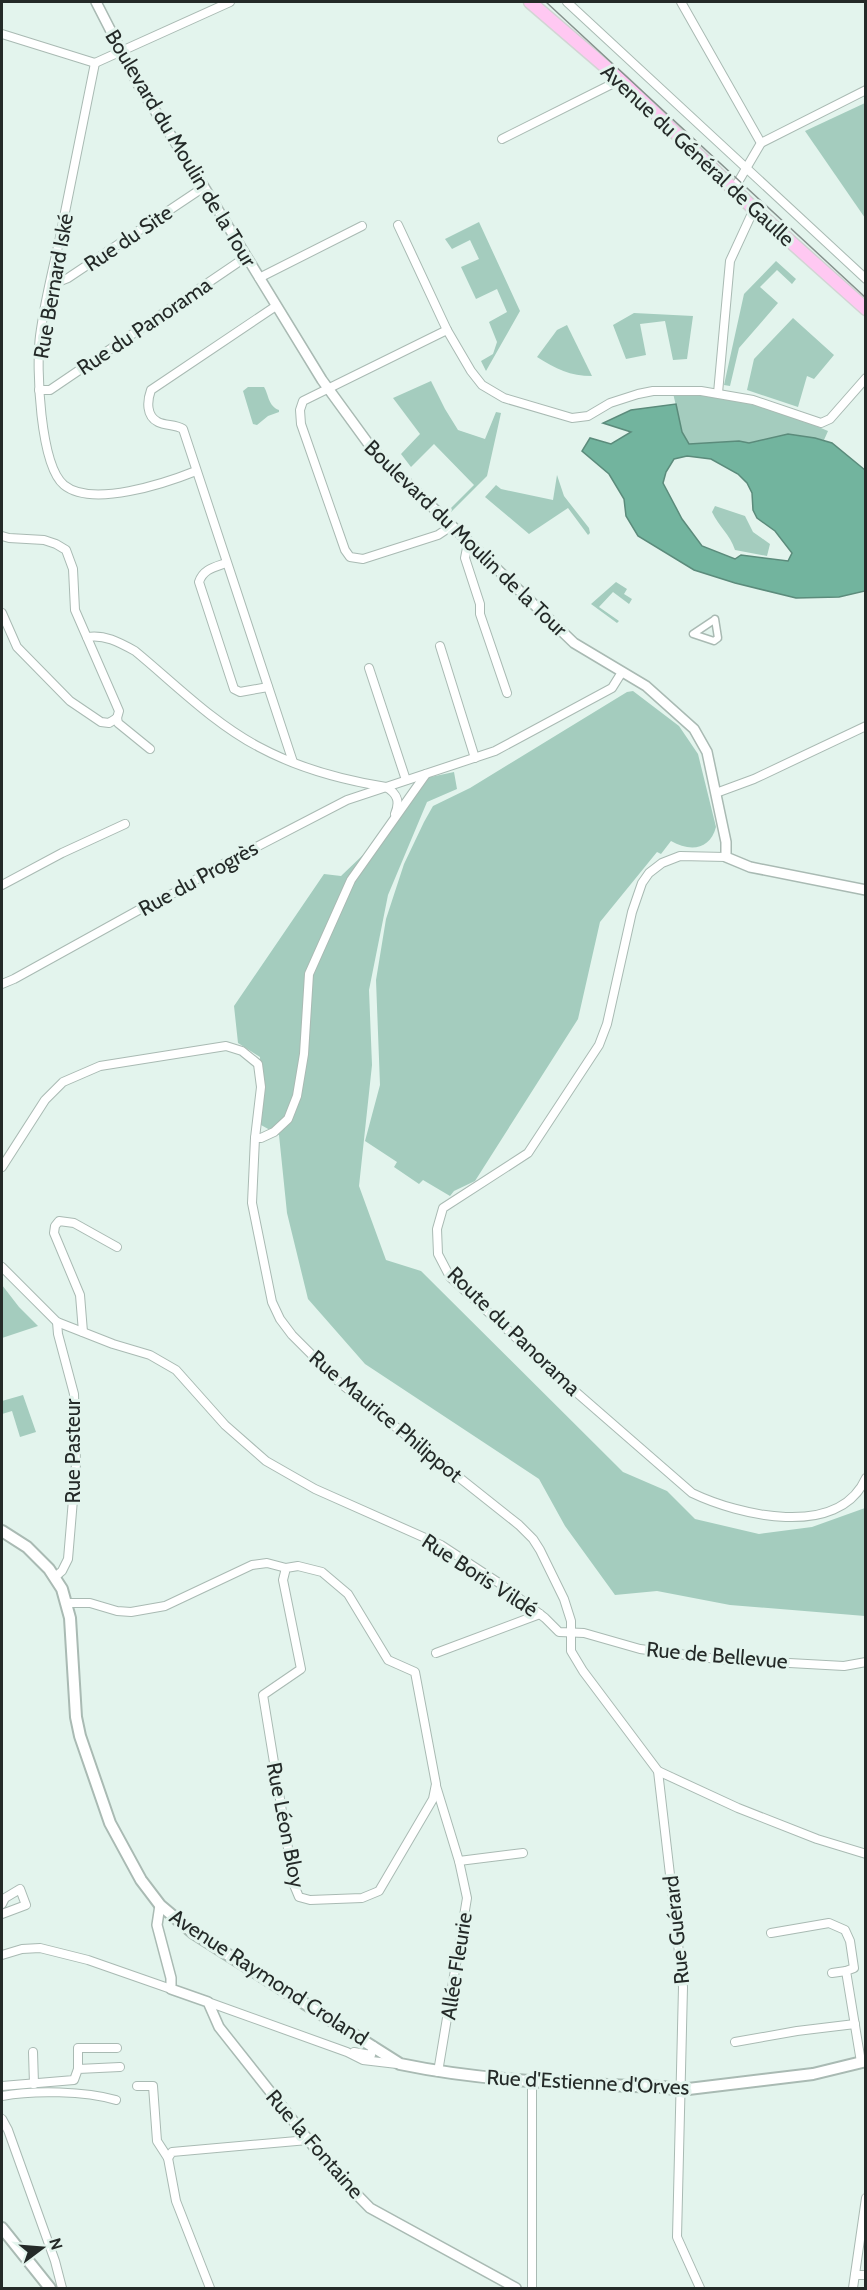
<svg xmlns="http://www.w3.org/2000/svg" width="867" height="2290" font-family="Cabin,sans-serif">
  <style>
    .green { fill: #a4ccbe }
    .water { fill: #72b49e; stroke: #5b8b7b; stroke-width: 1.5; fill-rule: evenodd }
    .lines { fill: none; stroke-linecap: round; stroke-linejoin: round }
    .pedestrian-casing { stroke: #a9bab3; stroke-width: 9 }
    .minor-casing { stroke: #a9bab3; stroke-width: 10 }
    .tertiary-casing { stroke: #a9bab3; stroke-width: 12 }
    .secondary-casing { stroke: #a9bab3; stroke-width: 14 }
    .primary-casing { stroke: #d3d4d4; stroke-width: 15 }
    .pedestrian { stroke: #fff; stroke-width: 6 }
    .minor { stroke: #fff; stroke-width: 8 }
    .tertiary { stroke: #fff; stroke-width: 9 }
    .secondary { stroke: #fff; stroke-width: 10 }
    .primary { stroke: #ffc8f2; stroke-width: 12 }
    .tram { stroke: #86918d; stroke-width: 1.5 }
    .labels { text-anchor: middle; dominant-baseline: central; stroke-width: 6; stroke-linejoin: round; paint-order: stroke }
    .street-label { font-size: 21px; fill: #242a28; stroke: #e3f4ed }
  </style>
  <rect width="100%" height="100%" fill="#e3f4ed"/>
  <!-- green -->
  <g class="green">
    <path d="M865,103v115l-60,-87z"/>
    <path d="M479,222l41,89 -34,60 -5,-10 12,-7 4,-12 -8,-20 18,-10 -10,-23 -21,10 -15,-32 18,-8 -9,-19 -18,9 -7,-10z"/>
    <path d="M776,261l20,18 -4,5 -15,-14 -17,17 18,16 -39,45 -9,38 -6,-1 20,-91z"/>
    <path d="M634,313l59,3 -6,43 -14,1 -8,-39 -25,3 6,31 -20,4 -13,-34z"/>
    <path d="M793,318l41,37 -20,24 -7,-3 -9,31 -51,-17 7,-31z"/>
    <path d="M567,325l25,51c-22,0 -36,-7 -55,-19l20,-27z"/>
    <path d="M431,381l14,28 13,21 27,9 11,-27 5,1 -14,63 -36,36 -1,-3 24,-24 -40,-41 -23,23 -10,-13 19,-20 -27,-36z"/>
    <path d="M248,387h16c5,8 4,19 15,23v2l-11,4 -11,9 -4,-1 -10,-33z"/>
    <path d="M673,393c55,2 105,16 155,38l-4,9 -36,-6 -39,9 -10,-2 -50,3 -7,-12z"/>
    <path d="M557,475l7,21 25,32 1,5 -2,2 -20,-27 -39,26 -44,-37 11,-12 5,4 52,11z"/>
    <path d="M715,506l30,10 8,16 17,12 -3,12 -32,-6c-5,-16 -16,-23 -23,-38z"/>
    <path d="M616,582l11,7 -3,5 8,5 -3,5 -16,-12 -14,15 20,14 -2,2 -26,-19z"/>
    <path d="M633,691l46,35 19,28 18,73c-6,23 -26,25 -45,14l-10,13 -4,-2 -57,70 -22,97 -103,162 -21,10 -4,5 -27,-16 -4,4 -25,-17 3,-5 -32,-21 15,-56 -4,-105 10,-61 18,-55 20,-42 9,-16 37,-18 157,-96z"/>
    <path d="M454,772l3,17 -30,13 -39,93 -19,95 3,75 -13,121 27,74 35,11 202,201 44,19 28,28 64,15 53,-7 53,-19v108l-135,-11 -73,-14 -42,4 -50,-69 -26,-47 -174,-115 -57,-65 -21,-86 -8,-78 -18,-10 -1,-68 -22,-14 -4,-37 90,-132 17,2 48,-46 37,-52z"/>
    <path d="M2,1285l17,22 19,19 -36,12z"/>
    <path d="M23,1395l13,37 -16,5 -8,-26 -10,3v-13z"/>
  </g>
  <!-- water -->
  <path class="water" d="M676,404l6,28 7,12 50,-3 10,2 39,-9 27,4 17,5 33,27v121l-26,6 -43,1 -61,-15 -41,-13 -56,-34 -12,-20 -2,-17 -15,-25 -27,-23 8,-13 21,6 20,-12 -28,-9 28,-13zM687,456l24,3 27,15 9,9 5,10 1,17 4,8 18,13 17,22 -4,8 -47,-6 -6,4 -33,-13 -20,-27 -19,-36 3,-11 8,-13z"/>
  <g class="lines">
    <!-- pedestrian casing -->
    <g class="pedestrian-casing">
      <path id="pedestrian" d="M714,620l-21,14 21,7 4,-3 -3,-19"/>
    </g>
    <!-- minor casing -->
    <g class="minor-casing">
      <g id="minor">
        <path d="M567,2l299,277"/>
        <path d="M681,2l80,141 -27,46"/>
        <path d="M2,34l93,29"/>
        <path d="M95,63c-12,60 -24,120 -36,179 -7,31 -15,63 -19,94 -4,32 0,129 24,149 28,23 102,-2 132,-14"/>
        <path d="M95,63l135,-61"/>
        <path d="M502,139l112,-56 8,-2"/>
        <path d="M761,143l105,-53"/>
        <path d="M398,225l49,105 24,41 11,14 22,13 68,20 16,-2 22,-13 28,-9 15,-3h48l52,9 68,23 9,-4 36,-41"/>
        <path d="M259,278l103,-52"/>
        <path d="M50,285l18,-7 136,-91"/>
        <path d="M276,306l-125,84c-4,11 -5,26 7,32 8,4 17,2 25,7l110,333"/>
        <path d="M447,330l-144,71 -3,9 1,14 44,126 5,7 13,2 75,-24 12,-8"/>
        <path d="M39,390h11l196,-133"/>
        <path d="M718,393l12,-132 24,-52"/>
        <path d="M2,536l7,2 35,2 12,4 10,6 7,19 2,41 41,94 3,7 -2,7"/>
        <path d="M468,543l-3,15 15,46v10l27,79"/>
        <path d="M226,563c-11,4 -23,6 -27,19l35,107 6,3 28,-5"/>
        <path d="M2,613l15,34 53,54 31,21 8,1 8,-5"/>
        <path d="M87,637c17,-3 32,5 48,14 39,32 78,72 124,96 39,21 83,33 127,40 12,7 14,15 9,27"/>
        <path d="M440,646l35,112"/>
        <path d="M369,668l37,112"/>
        <path d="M117,718l1,5 32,26"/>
        <path d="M716,793l38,-14 112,-53"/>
        <path d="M726,857l-46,-1 -18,7 -13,10 -7,10 -10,29 -25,112 -8,21 -71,108 -85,55 -6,21 1,25 12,23 111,102 131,114c46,22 146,47 174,-15"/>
        <path d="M2,885l60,-32 63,-29"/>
        <path d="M2,984l12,-5 132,-73 30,-14 32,-20 139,-72 148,-49 117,-63 10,-16"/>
        <path d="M255,1138h6l13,-6 14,-13 9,-23 7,-42 5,-80 42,-94 75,-106"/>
        <path d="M2,1167l43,-67 18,-18 37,-16 126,-20 16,5 16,13 3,23 -6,51 -3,65 20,99 8,17 12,16 47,47 180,143 14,14 7,11 24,49 7,22v30l12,20 75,100 80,37 79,31 49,15"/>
        <path d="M2,1267l55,55 56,22 37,11 26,15 49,55 41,36 49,28 126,56 58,38 46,35 14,14 25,1 56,16 77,10 127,7 22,-4"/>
        <path d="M83,1332l-3,-37 -26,-62 1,-7 4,-5 15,2 43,24"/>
        <path d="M55,1577l7,-6 6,-12 8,-95 -2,-70 -16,-60 -1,-12"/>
        <path d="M67,1603h23l27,8 14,1 34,-6 87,-41 15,-2 19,5 12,-2 24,6 26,22 40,66 27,12 21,112 -3,15 -54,92 -17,7 -52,2 -11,-3 -5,-12 -31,-190 38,-26 -18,-89 3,-12"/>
        <path d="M436,1653l104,-39"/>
        <path d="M658,1771l25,216 -6,250 23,51"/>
        <path d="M436,1786l23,75 8,37 -29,174"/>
        <path d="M459,1861l64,-8"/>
        <path d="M2,1904l3,-6 15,-9 6,16 -24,9"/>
        <path d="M771,1933l58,-10 16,7 5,11 4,27 -8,3 15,91"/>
        <path d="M2,1955l20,-6 18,-1 48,12 83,29"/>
        <path d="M832,1973l14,-2"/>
        <path d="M208,2002l139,50 16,8 34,4"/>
        <path d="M735,2042l62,-11 58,-7"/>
        <path d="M33,2052l1,32"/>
        <path d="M354,2052l17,3 2,-9"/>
        <path d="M78,2069v-21h39"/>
        <path d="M2,2086l72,-6 4,-11 42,-2"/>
        <path d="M137,2086h16l4,55 11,17 8,43 34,87"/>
        <path d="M2,2096c32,-6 83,-5 114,4"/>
        <path d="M2,2119l6,11 47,131 7,27"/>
        <path d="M168,2158l4,-6 136,-12"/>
        <path d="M855,2275h11"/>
        <path d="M532,2288v-206"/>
        <path d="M853,2288l13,-90"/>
      </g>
    </g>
    <!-- tertiary casing -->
    <g class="tertiary-casing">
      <g id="tertiary">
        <path d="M96,2l42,82 66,103 118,193 51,70 201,193 72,43 48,43 13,23 19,90v15l24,10 116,23"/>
        <path d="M160,1905l-3,20 14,53v11l37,13 11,25 110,139 41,42 146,80"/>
      </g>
    </g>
    <!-- secondary casing -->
    <g class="secondary-casing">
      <g id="secondary">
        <path d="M2,1531l25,16 22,22 13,20 8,29 6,99 4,19 30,87 31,57 19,25 32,27 208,132c86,18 175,20 263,23l17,3 133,-16 53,-13"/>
        <path d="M2,2228l48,60"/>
      </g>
    </g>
    <!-- primary casing -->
    <g class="primary-casing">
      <path id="primary" d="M530,2l92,79 132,128 112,100"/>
    </g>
    <!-- pedestrian -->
    <use href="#pedestrian" class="pedestrian"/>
    <!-- minor -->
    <use href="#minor" class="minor"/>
    <!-- tertiary -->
    <use href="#tertiary" class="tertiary"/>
    <!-- secondary -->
    <use href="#secondary" class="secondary"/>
    <!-- primary -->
    <use href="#primary" class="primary"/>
    <!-- tram -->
    <path class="tram" d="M546,2l320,296"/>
  </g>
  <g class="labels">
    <!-- street labels -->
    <g class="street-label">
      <text transform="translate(181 148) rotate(59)">Boulevard du Moulin de la Tour</text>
      <text transform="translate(698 155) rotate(43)">Avenue du Général de Gaulle</text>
      <text transform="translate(128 238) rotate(-34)">Rue du Site</text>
      <text transform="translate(53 286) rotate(-80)">Rue Bernard Iské</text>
      <text transform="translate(144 326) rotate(-34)">Rue du Panorama</text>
      <text transform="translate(466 538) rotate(44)">Boulevard du Moulin de la Tour</text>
      <text transform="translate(198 878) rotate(-29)">Rue du Progrès</text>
      <text transform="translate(514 1331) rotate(44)">Route du Panorama</text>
      <text transform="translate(386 1416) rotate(40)">Rue Maurice Philippot</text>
      <text transform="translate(72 1451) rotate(-90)">Rue Pasteur</text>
      <text transform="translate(480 1575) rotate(33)">Rue Boris Vildé</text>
      <text transform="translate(717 1655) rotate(5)">Rue de Bellevue</text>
      <text transform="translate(286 1825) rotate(79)">Rue Léon Bloy</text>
      <text transform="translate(676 1930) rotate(-96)">Rue Guérard</text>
      <text transform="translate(456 1966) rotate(-81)">Allée Fleurie</text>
      <text transform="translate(269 1977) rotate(33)">Avenue Raymond Croland</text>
      <text transform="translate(588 2082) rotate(3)">Rue d'Estienne d'Orves</text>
      <text transform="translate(315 2144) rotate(49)">Rue la Fontaine</text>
    </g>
  </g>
  <!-- border -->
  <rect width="867" height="2290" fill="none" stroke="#242a28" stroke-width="6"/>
  <!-- north arrow -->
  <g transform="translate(42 2248) rotate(74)" stroke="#e3f4ed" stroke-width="4.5" paint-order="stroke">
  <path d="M0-4.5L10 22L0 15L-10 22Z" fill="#242a28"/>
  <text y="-9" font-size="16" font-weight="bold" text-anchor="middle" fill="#242a28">N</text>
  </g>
</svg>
